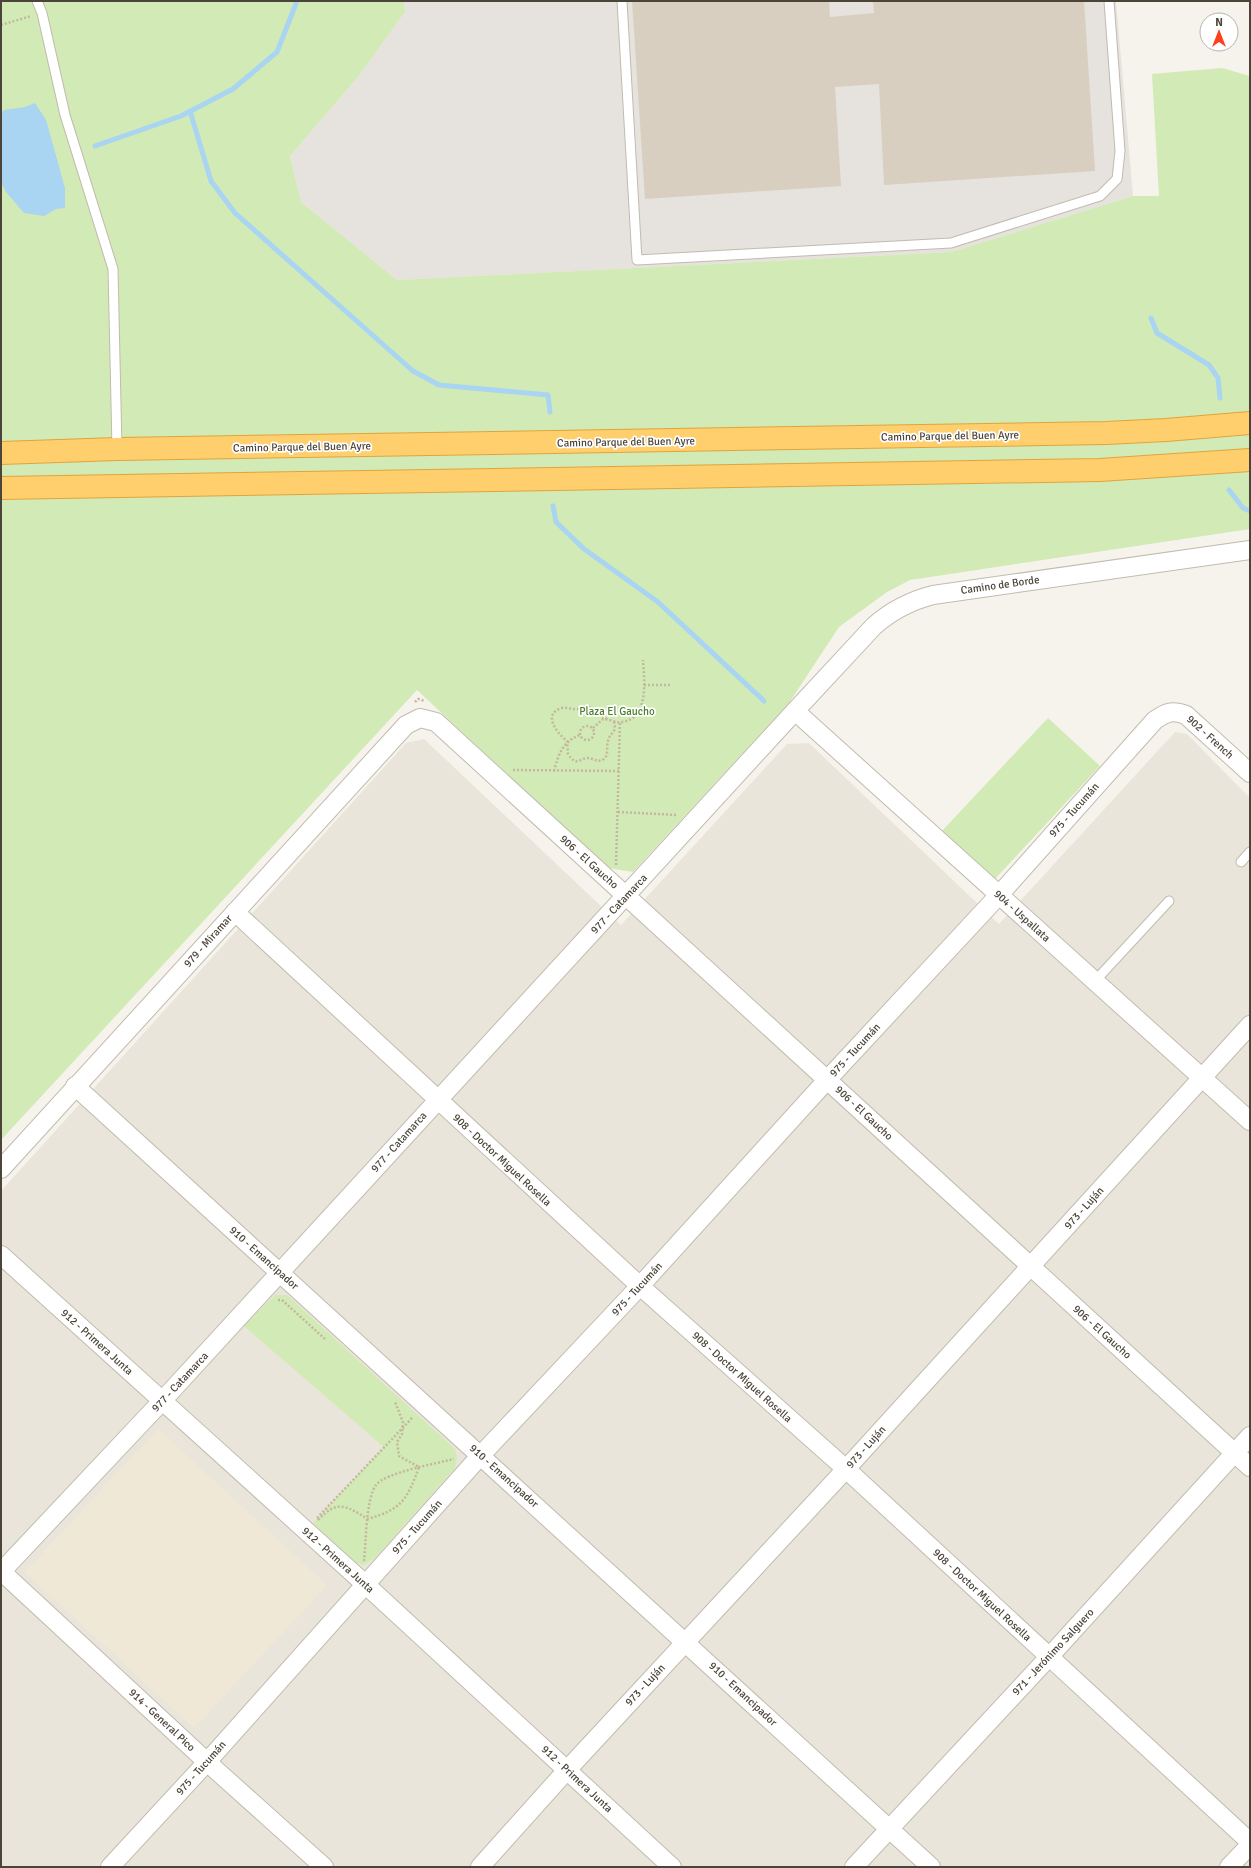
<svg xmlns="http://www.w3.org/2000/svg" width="1251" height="1868" font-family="Signika,sans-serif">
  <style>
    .residential { fill: #eae5da }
    .industrial { fill: #e6e2dd }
    .education { fill: #efe8d6 }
    .green { fill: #d2eab5 }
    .water { fill: #a9d4f2 }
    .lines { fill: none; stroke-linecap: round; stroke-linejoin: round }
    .stream { stroke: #a9d4f2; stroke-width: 5 }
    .building { fill: #d8cfc1 }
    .service-casing { stroke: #c2bbae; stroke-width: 11 }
    .minor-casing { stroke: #c2bbae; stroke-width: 20 }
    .motorway-casing { stroke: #e0a43c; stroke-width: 24 }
    .path { stroke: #c4b79f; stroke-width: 2.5; stroke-dasharray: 2 2; stroke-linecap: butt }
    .service { stroke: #fff; stroke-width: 9 }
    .minor { stroke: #fff; stroke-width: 18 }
    .motorway { stroke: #ffcf6e; stroke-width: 22 }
    .labels { text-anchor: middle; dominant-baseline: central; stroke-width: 3.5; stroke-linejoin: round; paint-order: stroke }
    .street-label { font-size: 11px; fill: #4b4439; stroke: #fff }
    .park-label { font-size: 11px; fill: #4a7f2a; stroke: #fff }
  </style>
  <rect width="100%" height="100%" fill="#f6f3ec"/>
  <!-- residential -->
  <path class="residential" d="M1175,732l12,2 63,64v1069h-1249v-676l405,-448 18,-4 197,186 166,-181 22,-1 190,181z"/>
  <!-- industrial -->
  <path class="industrial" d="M404,1h712l17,195 -182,56 -554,28 -96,-78 -11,-46 68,-79 47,-65z"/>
  <!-- education -->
  <path class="education" d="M158,1429l169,156 -133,143 -169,-156z"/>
  <!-- green -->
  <g class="green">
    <path d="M1,1h403l1,11 -47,65 -68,79 11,46 96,78 554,-28 182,-56h26l-7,-122 70,-6 28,8v453l-340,51 -23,12 -48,35 -50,76 -156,169 -25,-4 -191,-178 -416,450z"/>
    <path d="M1048,718l52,48 -106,114 -53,-48z"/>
    <path d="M275,1295h12l168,154 2,9 -2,10 -81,91 -11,6 -8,-3 -42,-39 71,-76 -140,-121z"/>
  </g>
  <!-- water -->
  <path class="water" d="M35,103l11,17 19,68v20l-9,1 -12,7 -20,-3 -18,-21 -5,-9v-68l3,-5 21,-3z"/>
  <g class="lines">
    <!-- stream -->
    <g class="stream">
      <path d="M190,111l21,70 24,32 178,158 26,14 109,10 2,17"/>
      <path d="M95,146l86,-30 52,-27 44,-37 20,-51"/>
      <path d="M1151,318l6,15 52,32 9,13 2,20"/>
      <path d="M1229,490l14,18 7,3"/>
      <path d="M553,506l3,16 28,27 74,53 106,99"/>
    </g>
  </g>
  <!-- building -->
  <path class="building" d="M632,1h197l1,16 44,-4 -1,-12h211l11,170 -211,14 -5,-101 -44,3 6,99 -196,13z"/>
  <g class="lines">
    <!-- service casing -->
    <g class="service-casing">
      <g id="service">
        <path d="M37,1l5,12 23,102 48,154 4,180"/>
        <path d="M622,1l15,259 314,-17 149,-47 17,-17 3,-28 -11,-150"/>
        <path d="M1241,862l9,-10"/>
        <path d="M1095,981l74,-80"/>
      </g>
    </g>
    <!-- minor casing -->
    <g class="minor-casing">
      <g id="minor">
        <path d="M795,711l455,410"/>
        <path d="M235,912l405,374 206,183 404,373"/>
        <path d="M75,1086l856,781"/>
        <path d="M1,1169l405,-444 14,-7 16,4 814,745"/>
        <path d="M1,1255l364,329 307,283"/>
        <path d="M1,1571l206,191 117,105"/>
        <path d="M1,1572l161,-171 633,-690 79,-85c18,-16 36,-25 59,-31l317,-45"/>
        <path d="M110,1867l97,-105 274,-307 159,-169 187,-206 172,-185 156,-175c12,-8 17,-10 31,-5l64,58"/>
        <path d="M480,1867l87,-97 279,-301 404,-444"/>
        <path d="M854,1867l195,-210 201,-221"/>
        <path d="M1229,1867l21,-22"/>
      </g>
    </g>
    <!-- motorway casing -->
    <g class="motorway-casing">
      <g id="motorway">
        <path d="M1,453l116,-4 989,-16 60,-3 84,-7"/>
        <path d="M1,488l1099,-18 150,-10"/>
      </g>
    </g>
    <!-- path -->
    <g class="path">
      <path d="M1,25l30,-9"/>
      <path d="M644,685h27"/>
      <path d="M415,702l3,-3 7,2"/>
      <path d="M607,719c-6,-3 -13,-11 -18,-12 -5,-1 -7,2 -11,2 -6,1 -10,-2 -16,-1 -21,6 -4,26 5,33l1,13c9,14 13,3 21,4 5,1 9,5 15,1 5,-4 2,-12 4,-18 1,-6 6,-8 7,-13l-1,-7"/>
      <circle cx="587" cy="733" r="7"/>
      <path d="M593,728l10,-9c6,0 13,4 19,3 28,-4 22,-43 21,-62"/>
      <path d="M513,770l106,1"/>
      <path d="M554,771c4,-16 9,-30 26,-36"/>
      <path d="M618,812l59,3"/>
      <path d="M616,865l4,-143"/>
      <path d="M278,1300h4l44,40"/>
      <path d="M317,1518l96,-101"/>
      <path d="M318,1520c20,-21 28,-14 50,-1 34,-10 39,-19 51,-52l-20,-11 -2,-14 5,-8 1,-12 -8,-20"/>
      <path d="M364,1561c2,-18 2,-63 12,-76 8,-12 62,-22 78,-26"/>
    </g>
    <!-- service -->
    <use href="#service" class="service"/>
    <!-- minor -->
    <use href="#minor" class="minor"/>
    <!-- motorway -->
    <use href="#motorway" class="motorway"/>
  </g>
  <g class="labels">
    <!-- street labels -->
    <g class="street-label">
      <text transform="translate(950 436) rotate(-1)">Camino Parque del Buen Ayre</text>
      <text transform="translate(626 442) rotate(-1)">Camino Parque del Buen Ayre</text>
      <text transform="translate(302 447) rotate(-1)">Camino Parque del Buen Ayre</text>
      <text transform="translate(1000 585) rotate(-8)">Camino de Borde</text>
      <text transform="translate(1210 737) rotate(42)">902 - French</text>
      <text transform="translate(1074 810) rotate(-48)">975 - Tucumán</text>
      <text transform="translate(589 862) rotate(42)">906 - El Gaucho</text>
      <text transform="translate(619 904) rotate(-47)">977 - Catamarca</text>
      <text transform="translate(1022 916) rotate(42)">904 - Uspallata</text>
      <text transform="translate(208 941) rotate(-48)">979 - Miramar</text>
      <text transform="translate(855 1050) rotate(-47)">975 - Tucumán</text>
      <text transform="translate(864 1113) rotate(43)">906 - El Gaucho</text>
      <text transform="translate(399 1142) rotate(-48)">977 - Catamarca</text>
      <text transform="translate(502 1160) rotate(43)">908 - Doctor Miguel Rosella</text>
      <text transform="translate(1084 1208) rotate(-48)">973 - Luján</text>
      <text transform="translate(264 1258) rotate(42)">910 - Emancipador</text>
      <text transform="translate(637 1289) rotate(-47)">975 - Tucumán</text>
      <text transform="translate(1102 1332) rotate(42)">906 - El Gaucho</text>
      <text transform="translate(97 1342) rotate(42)">912 - Primera Junta</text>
      <text transform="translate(742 1377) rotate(42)">908 - Doctor Miguel Rosella</text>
      <text transform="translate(180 1382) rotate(-47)">977 - Catamarca</text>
      <text transform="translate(866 1447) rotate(-48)">973 - Luján</text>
      <text transform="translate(504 1476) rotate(42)">910 - Emancipador</text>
      <text transform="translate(417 1527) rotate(-48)">975 - Tucumán</text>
      <text transform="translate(338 1560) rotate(42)">912 - Primera Junta</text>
      <text transform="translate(982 1595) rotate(43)">908 - Doctor Miguel Rosella</text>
      <text transform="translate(1053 1652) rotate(-47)">971 - Jerónimo Salguero</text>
      <text transform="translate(645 1685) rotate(-47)">973 - Luján</text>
      <text transform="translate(743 1694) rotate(43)">910 - Emancipador</text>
      <text transform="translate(162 1720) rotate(43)">914 - General Pico</text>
      <text transform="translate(201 1768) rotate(-48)">975 - Tucumán</text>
      <text transform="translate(577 1779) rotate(43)">912 - Primera Junta</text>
    </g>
    <!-- park labels -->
    <g class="park-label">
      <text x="617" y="711">Plaza El Gaucho</text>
    </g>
  </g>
  <!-- border -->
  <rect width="1251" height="1868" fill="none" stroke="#4b4439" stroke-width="4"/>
  <!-- north arrow -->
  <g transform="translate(1219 32)"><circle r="19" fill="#ffffff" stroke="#b7b4b0"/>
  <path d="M0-3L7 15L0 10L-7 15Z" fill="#fc3f1d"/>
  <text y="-6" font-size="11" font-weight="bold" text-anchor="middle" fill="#4b4439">N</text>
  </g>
</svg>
